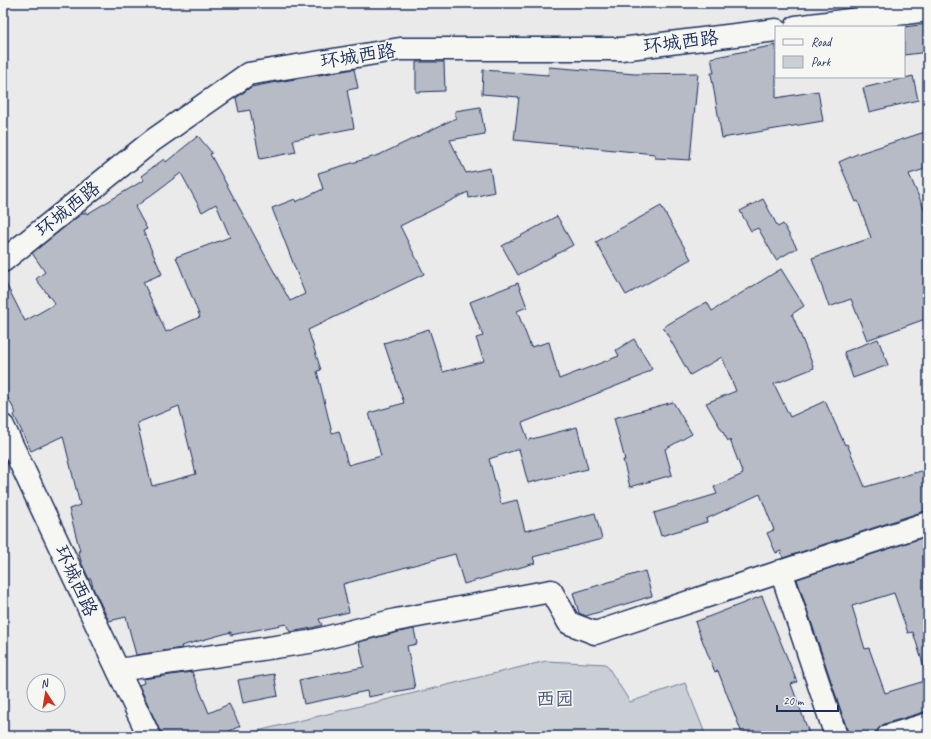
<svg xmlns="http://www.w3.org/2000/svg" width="931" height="739" font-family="Caveat,'LXGW WenKai TC',sans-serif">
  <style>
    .green { fill: #caced5; stroke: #727e9a }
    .building { fill: #b6bbc6; stroke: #1b2f5e; fill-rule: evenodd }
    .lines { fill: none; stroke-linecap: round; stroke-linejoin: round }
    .minor-casing { stroke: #1b2f5e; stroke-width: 25 }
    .minor { stroke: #f6f6f2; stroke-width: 22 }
    .labels { text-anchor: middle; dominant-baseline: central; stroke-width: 3.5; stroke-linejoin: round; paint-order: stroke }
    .street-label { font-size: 19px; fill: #1b2f5e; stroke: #f6f6f2 }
    .park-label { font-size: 19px; fill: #47577c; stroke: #f6f6f2 }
  </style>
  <rect width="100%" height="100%" fill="#e9eae9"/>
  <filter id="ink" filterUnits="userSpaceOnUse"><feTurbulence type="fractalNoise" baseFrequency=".025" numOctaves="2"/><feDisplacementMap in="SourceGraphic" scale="8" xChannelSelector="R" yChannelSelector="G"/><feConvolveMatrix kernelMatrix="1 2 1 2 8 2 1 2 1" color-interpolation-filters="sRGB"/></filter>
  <g filter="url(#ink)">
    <!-- green -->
    <path class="green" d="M546,661l60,3 24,38 55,-19 21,53h-461v-2z"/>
    <!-- building -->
    <g class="building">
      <path d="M928,24v28l-24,3v-28z"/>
      <path d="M776,45v53l42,-7 5,30 -101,17 -11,-65h3l-3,-15z"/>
      <path d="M416,62h28l1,29 -29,1z"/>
      <path d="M549,67l86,7 63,-1 -8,87 -35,-2v-4l-141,-14 5,-43 -37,-3 1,-24 65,5z"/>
      <path d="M354,69l4,19 -11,2 7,38 -61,12 3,12 -36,7 -10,-49 -11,2 -3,-14 15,-11 21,-4z"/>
      <path d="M913,76l5,24 -49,12 -6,-24z"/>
      <path d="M480,107l5,27 -35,6 16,33 24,-5 4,24 -25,6 -1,-6 -68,34 24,48 -116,56 13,40 -4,1 15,62 7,-2 9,34 33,-9 -12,-43 35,-10 -20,-60 45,-14 14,43 41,-11 -8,-23 7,-2 -13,-34 48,-19 9,24 -10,4 14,36 18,-5 10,37 60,-23 -3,-6 18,-11 18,30 -13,8 -117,46 6,17 49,-13 11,42 -60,14 -9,-34 -30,10 12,45 16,-4 8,31 70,-18 7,26 -69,18 2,6 -71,21 -9,-30 -112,30 6,28 -30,7 3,6 -10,3 -22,4 -4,-8 -55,11v-3l-50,14 1,2 -46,7 -10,-38 -17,4 -16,-33 -2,-9h-2l-7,-15 -4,-13h2l-11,-42 11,-4 -17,-69 -32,15 -17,-36 2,-2 -13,-24v-111l22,43 30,-17 -19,-25 9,-7 -13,-19 48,-38 6,-3 1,2 57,-34 -3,-4 23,-17 2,3 32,-26 14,17 -2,1 80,147 15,-7 -33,-86 23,-9 1,3 27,-13 -5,-16 61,-18 77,-37 -1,-7zM181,173l21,39 14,-8 14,33 -54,20 24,60 -34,15 -23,-50 19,-8 -19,-43 4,-2 -12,-22zM179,406l17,68 -44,12 -15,-63z"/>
      <path d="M928,131v37l-19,6 19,44v100l-61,22 -16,-41 -22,8 -17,-49 59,-20 -13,-37 -2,1 -17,-40 18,-8z"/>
      <path d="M763,199l15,28 5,-3 14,24 -21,12 -18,-32 -7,3 -11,-20z"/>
      <path d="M661,206l30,53 -65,36 -30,-53z"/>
      <path d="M557,216l16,29 -55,30 -16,-29z"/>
      <path d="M781,269l23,37 -12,8 22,54 -40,16 16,33 35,-16 20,44 2,-1 18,43 63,-18v42h-4l-141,47 -2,-7 -5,2 -9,-20 7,-3 -14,-36 -54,25 1,3 -46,14 -7,-23 63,-19 -3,-7 29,-13 -13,-34 -2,1 -22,-38 30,-12 -14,-34 -32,18 -27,-48 44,-25 5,9z"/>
      <path d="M878,339l10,26 -35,13 -9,-26z"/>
      <path d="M673,402l19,32 -27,15 7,26 -42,12 -7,-27h2l-11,-42z"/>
      <path d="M928,536v130l-4,1 -11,-35 -5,1 -14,-40 -42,13 13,43 4,-1 16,45 43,-13v32h-4l-40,12 -5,4 -3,5v3h-28v-4l-51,-153z"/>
      <path d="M645,571l7,25 -66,20 -7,-3 -6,-20z"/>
      <path d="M762,596l35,86 -6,2 18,49 -10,3h-56l-25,-65 -3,1 -20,-50z"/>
      <path d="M414,629l3,15 -10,2 8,42 -47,9 -1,-6 -63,13 -5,-24 65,-13 -5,-25 40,-10z"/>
      <path d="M192,672l17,41 20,-9 11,22 -21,10h-58l-1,-5 -21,-46 5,-2 -1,-4z"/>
      <path d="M274,674l4,22 -35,7 -5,-23z"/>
    </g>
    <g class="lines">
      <!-- minor casing -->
      <g class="minor-casing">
        <g id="minor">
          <path d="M796,27l132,-17"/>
          <path d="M3,261l149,-120 96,-67 152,-25h221l155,-19"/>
          <path d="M3,426l146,310"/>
          <path d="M781,571l55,165"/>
          <path d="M118,670l191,-28 87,-22 155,-29 18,32 26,10 333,-110"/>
          <path d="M888,736l40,-12"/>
        </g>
      </g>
      <!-- minor -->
      <use href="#minor" class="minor"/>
    </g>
  </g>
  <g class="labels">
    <!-- street labels -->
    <g class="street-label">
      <text transform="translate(681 42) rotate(-7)">环城西路</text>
      <text transform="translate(358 56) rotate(-9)">环城西路</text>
      <text transform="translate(68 209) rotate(-39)">环城西路</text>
      <text transform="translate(76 581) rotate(65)">环城西路</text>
    </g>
    <!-- park labels -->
    <g class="park-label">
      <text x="555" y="699">西园</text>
    </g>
  </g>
  <!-- margin -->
  <rect width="931" height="739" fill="none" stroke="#f6f6f2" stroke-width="16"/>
  <rect x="8" y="8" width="915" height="723" fill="none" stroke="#1b2f5e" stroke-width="1.5" filter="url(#ink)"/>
  <!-- legend -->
  <rect x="775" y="26" width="130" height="52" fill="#f6f6f2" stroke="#9ea6b7"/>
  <rect x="783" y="39" width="20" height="6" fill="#f6f6f2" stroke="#9ea6b7"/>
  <text x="811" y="46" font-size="12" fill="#1b2f5e">Road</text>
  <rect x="783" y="56" width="20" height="12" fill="#caced5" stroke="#9ea6b7"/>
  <text x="811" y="66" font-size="12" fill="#1b2f5e">Park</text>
  <!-- north arrow -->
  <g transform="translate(46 693) rotate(348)"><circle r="19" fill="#f6f6f2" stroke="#9ea6b7"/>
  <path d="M0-3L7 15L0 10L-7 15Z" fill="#c8321e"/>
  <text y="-6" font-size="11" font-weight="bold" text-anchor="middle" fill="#1b2f5e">N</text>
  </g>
  <!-- scale -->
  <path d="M777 705v6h61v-6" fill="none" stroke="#1b2f5e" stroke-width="2"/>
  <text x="783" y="705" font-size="12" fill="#1b2f5e" stroke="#f6f6f2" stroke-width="3" paint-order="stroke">20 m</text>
</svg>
